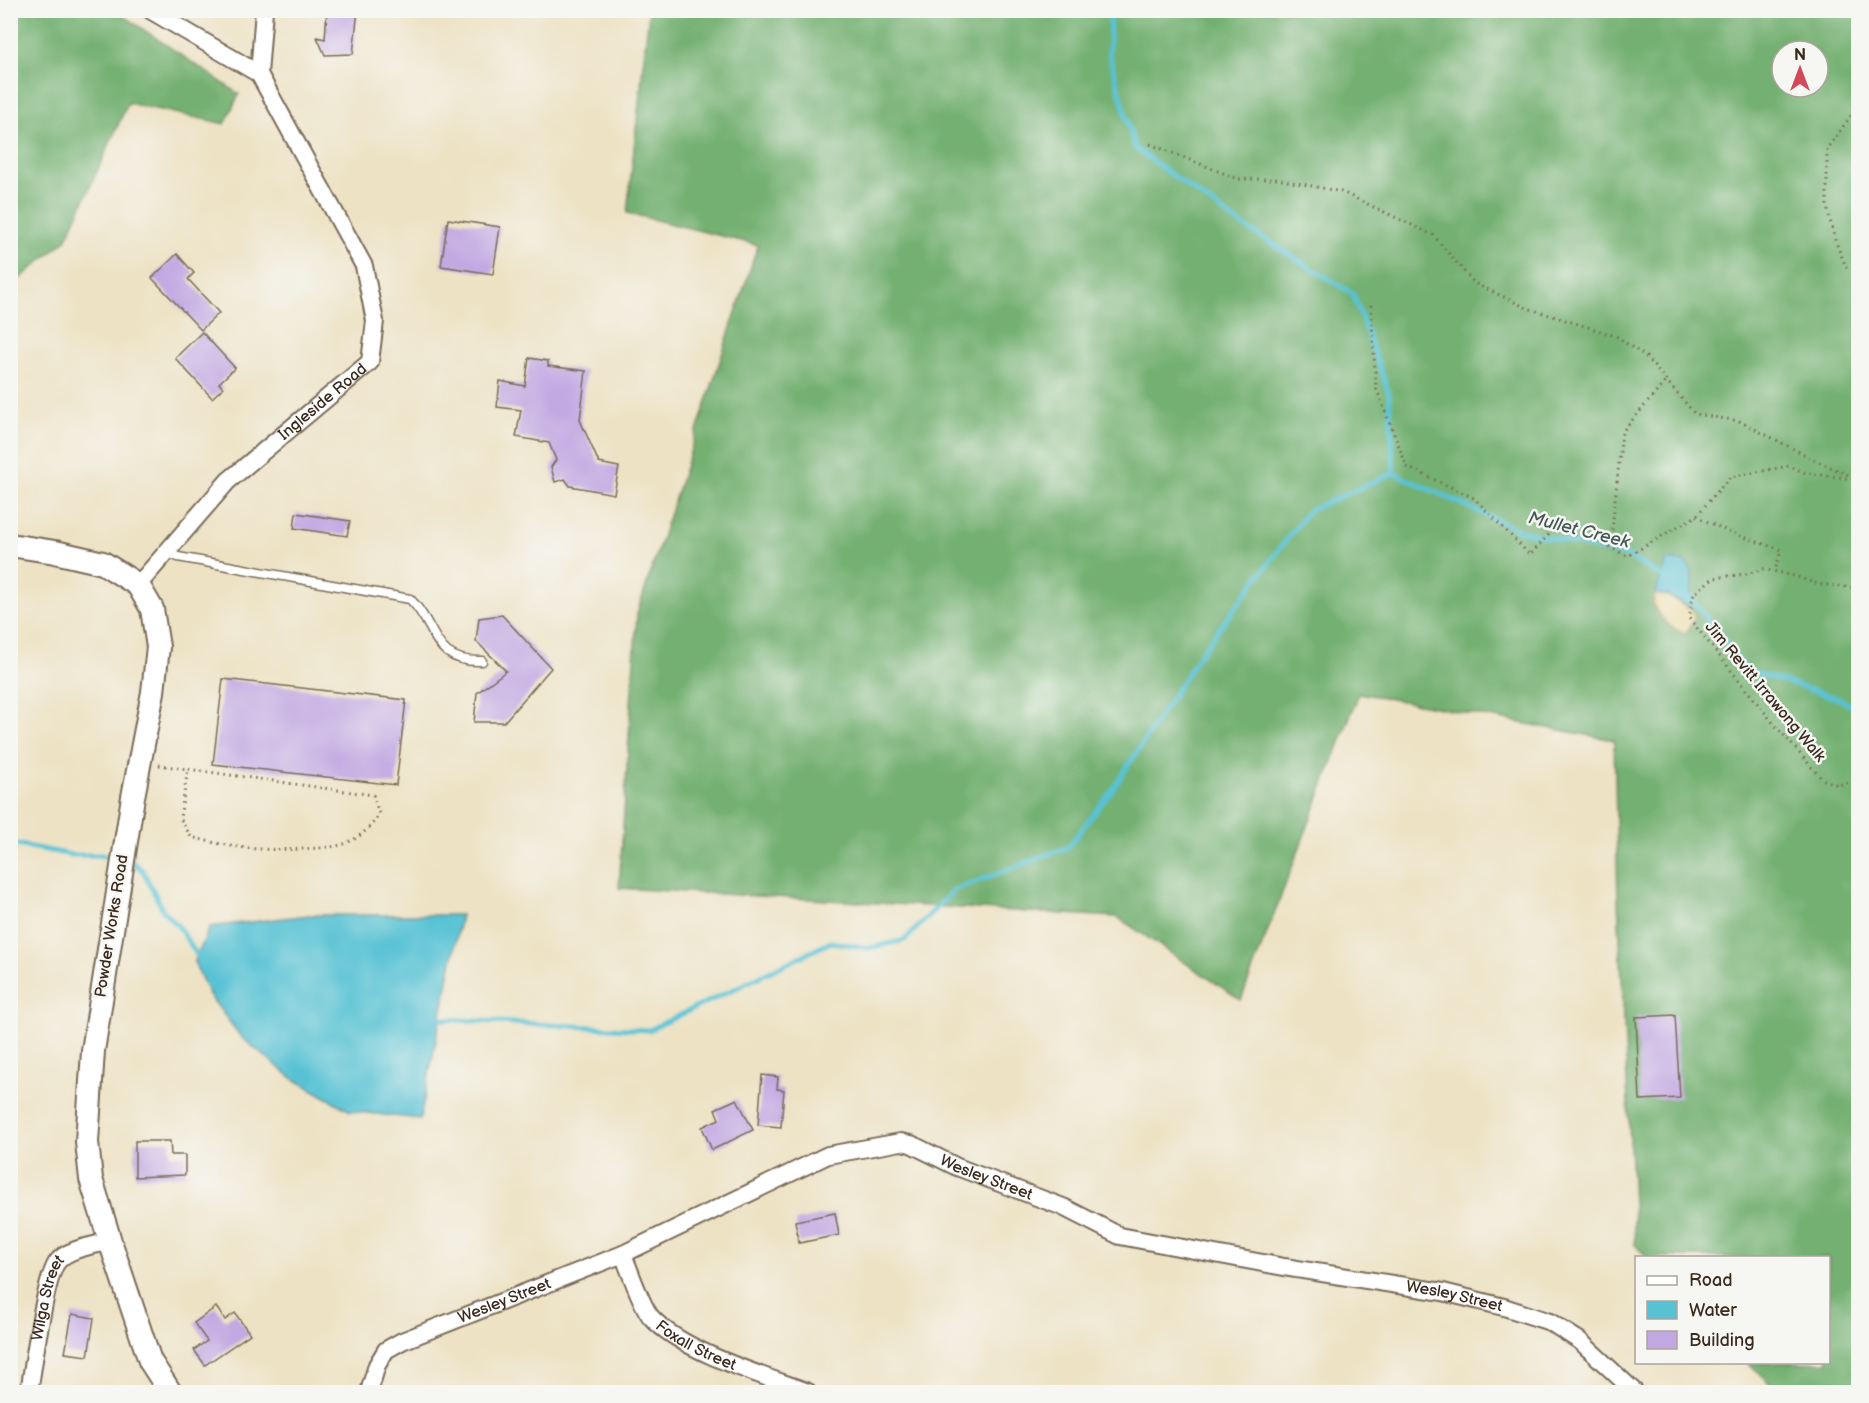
<svg xmlns="http://www.w3.org/2000/svg" width="1869" height="1403" font-family="'Balsamiq Sans',sans-serif">
  <style>
    .forest { fill: #73b071; stroke: #576d48; stroke-width: 1.5; fill-rule: evenodd }
    .sand { fill: #eeda9e; stroke: #94825e; stroke-width: 1.5 }
    .water { fill: #58c2d4; stroke: #4a7679; stroke-width: 1.5 }
    .lines { fill: none; stroke-linecap: round; stroke-linejoin: round }
    .stream { stroke: #58c2d4; stroke-width: 5 }
    .building { fill: #c3a9e2 }
    .lane-casing { stroke: #796a58; stroke-width: 11 }
    .street-casing { stroke: #796a58; stroke-width: 20 }
    .secondary-casing { stroke: #796a58; stroke-width: 26 }
    .path { stroke: #796a58; stroke-width: 3; stroke-dasharray: 1.5 4.5; stroke-linecap: butt }
    .lane { stroke: #fff; stroke-width: 8 }
    .street { stroke: #fff; stroke-width: 16 }
    .secondary { stroke: #fff; stroke-width: 22 }
    .labels { text-anchor: middle; dominant-baseline: central; stroke-width: 5; stroke-linejoin: round; paint-order: stroke }
    .street-label { font-size: 16px; fill: #3b2a1e; stroke: #f6f6f2 }
    .water-label { font-size: 18px; font-style: italic; fill: #445855; stroke: #f6f6f2 }
  </style>
  <rect width="100%" height="100%" fill="#f6f6f2"/>
  <filter id="ink" filterUnits="userSpaceOnUse"><feTurbulence type="fractalNoise" baseFrequency=".0167" numOctaves="2"/><feDisplacementMap in="SourceGraphic" scale="12" xChannelSelector="R" yChannelSelector="G"/><feConvolveMatrix kernelMatrix="1 2 1 2 8 2 1 2 1" color-interpolation-filters="sRGB"/></filter>
  <filter id="wash" filterUnits="userSpaceOnUse"><feTurbulence type="fractalNoise" baseFrequency=".008" numOctaves="4" result="noise"/><feDisplacementMap in="SourceGraphic" scale="24" xChannelSelector="R" yChannelSelector="G"/><feGaussianBlur stdDeviation="1.35" result="paint"/><feColorMatrix in="noise" values="0 0 0 0 0 0 0 0 0 0 0 0 0 0 0 0 0 1.4 0 .05"/><feComposite in="paint" operator="in"/></filter>
  <g filter="url(#wash)">
    <rect width="100%" height="100%" fill="#ede2c4"/>
    <!-- forest -->
    <g class="forest">
      <path d="M11,10l105,1 123,83 -14,30 -97,-21 -62,137 -55,46z"/>
      <path d="M649,11h1209v1381h-74l-16,-10 -19,-19 79,-1v-104l-181,-1 -12,-12 -17,-345 -4,-160 -255,-47 -118,307 -124,-83 -498,-29 18,-274 121,-369 -131,-32zM1782,51h36v36h-36z"/>
    </g>
    <!-- sand -->
    <path class="sand" d="M1655,594l14,2 25,16v8l-8,13c-18,-5 -23,-13 -33,-28z"/>
    <!-- water -->
    <g class="water">
      <path d="M1667,560l18,2 7,9 -1,27 -4,8 -18,-10 -14,-2z"/>
      <path d="M309,915h152l-41,204 -70,-8 -58,-33 -51,-41 -31,-41 -16,-34 16,-35z"/>
    </g>
    <g class="lines">
      <!-- stream -->
      <g class="stream">
        <path d="M1110,10l-1,44 26,94 99,72 119,74 36,99 5,80"/>
        <path d="M1394,473l127,58 107,25 36,22"/>
        <path d="M1686,595l5,3 56,72 93,29 18,12"/>
        <path d="M10,843l62,12h28l18,4"/>
        <path d="M127,861l6,1 10,9 21,41 14,14 19,29"/>
        <path d="M440,1019l209,11 182,-88 38,6 36,-8 49,-50 114,-43 45,-58 85,-132 110,-146 86,-38"/>
      </g>
    </g>
    <g id="blocks">
      <!-- building -->
      <g class="building">
        <path d="M327,10h31l-5,44 -28,1 -8,-18 8,2z"/>
        <path d="M448,219l52,8 -7,47 -52,-8z"/>
        <path d="M177,254l17,19 -6,6 31,34 -18,17 -49,-52z"/>
        <path d="M202,332l33,36 -16,15 4,5 -11,10 -37,-40z"/>
        <path d="M529,358l19,3v5l38,5 -6,49 19,43 20,4 -5,27 -44,-8 -5,-7 -10,3 -4,-15 5,-7 -7,-17 -33,-6 5,-27 -24,-3 3,-26 25,5z"/>
        <path d="M296,513l54,8 -3,15 -53,-8z"/>
        <path d="M502,615l49,53 -47,54h-30l3,-29 29,-22 -30,-30 3,-23z"/>
        <path d="M223,679l183,21 -10,85 -183,-21z"/>
        <path d="M1675,1015l5,83 -40,2 -4,-83z"/>
        <path d="M762,1075l16,2 -1,12 7,1 -3,37 -23,-2z"/>
        <path d="M737,1099l16,31 -41,20 -10,-23 17,-8 -4,-10z"/>
        <path d="M135,1141h35l1,14h14v20l-50,2z"/>
        <path d="M835,1213l4,22 -40,8 -4,-22z"/>
        <path d="M216,1307l9,13 10,-7 15,21 -45,31 -11,-15 13,-9 -13,-18z"/>
        <path d="M72,1314l22,4 -6,38 -23,-3z"/>
      </g>
    </g>
  </g>
  <g filter="url(#ink)">
    <use href="#blocks" fill-opacity="0" stroke="#796a58" stroke-width="1.5"/>
    <g class="lines">
      <!-- lane casing -->
      <g class="lane-casing">
        <path id="lane" d="M167,552l11,5 232,42c28,27 21,64 72,62"/>
      </g>
      <!-- street casing -->
      <g class="street-casing">
        <g id="street">
          <path d="M150,10l109,64"/>
          <path id="s1" d="M138,585l90,-104 142,-119 5,-41 -11,-55 -105,-192 5,-64"/>
          <path id="s2" d="M623,1254c6,15 19,53 28,63 30,34 113,59 157,75"/>
          <path id="s3" d="M29,1392c4,-23 16,-117 29,-131 11,-13 36,-15 52,-20"/>
          <path id="s4" d="M369,1392l8,-27 9,-15 16,-9 221,-87 205,-99 73,-13 10,2 46,23 106,40 57,29 164,31 159,25 61,15 46,15 30,19 55,51"/>
        </g>
      </g>
      <!-- secondary casing -->
      <g class="secondary-casing">
        <path id="secondary" d="M10,545l45,7 48,11 35,22 14,24 6,38 -5,45 -20,105 -40,254 -6,91 4,37 19,62 40,120 20,31"/>
      </g>
      <!-- path -->
      <g class="path">
        <path d="M1858,106l-31,43v58l8,33 11,27 12,2"/>
        <path d="M1150,144l88,35h39l65,13 91,43 41,48 53,25 89,28 30,21 49,57 44,7 82,42 37,16"/>
        <path d="M1371,305l5,83 31,79 67,31 56,57 23,-25 39,9 36,17 68,-40 34,-39 59,-11 17,7 48,6"/>
        <path d="M1696,516l31,15 54,19 -6,21"/>
        <path d="M1612,530l10,-98 44,-51"/>
        <path d="M1858,588l-40,-4 -24,-8 -30,-7 -18,5 -33,4 -19,16 -5,24 85,106 48,55 16,6 20,-5"/>
        <path d="M159,765l214,30 6,19c-8,14 -20,24 -35,30 -13,4 -29,4 -42,5 -43,2 -69,-1 -111,-12l-11,-19 8,-49"/>
      </g>
      <!-- lane -->
      <use href="#lane" class="lane"/>
      <!-- street -->
      <use href="#street" class="street"/>
      <!-- secondary -->
      <use href="#secondary" class="secondary"/>
    </g>
  </g>
  <g class="labels">
    <!-- street labels -->
    <g class="street-label">
      <text stroke="none"><textPath href="#s1" startOffset="261">Ingleside Road</textPath></text>
      <text transform="translate(1765 692) rotate(50)">Jim Revitt Irrawong Walk</text>
      <text transform="translate(112 926) rotate(-81)">Powder Works Road</text>
      <text stroke="none"><textPath href="#s4" startOffset="696">Wesley Street</textPath></text>
      <text stroke="none"><textPath href="#s4" startOffset="1182">Wesley Street</textPath></text>
      <text stroke="none"><textPath href="#s4" startOffset="174">Wesley Street</textPath></text>
      <text stroke="none"><textPath href="#s3" startOffset="96">Wilga Street</textPath></text>
      <text stroke="none"><textPath href="#s2" startOffset="123">Foxall Street</textPath></text>
    </g>
    <!-- water labels -->
    <g class="water-label">
      <text transform="translate(1579 530) rotate(14)">Mullet Creek</text>
    </g>
  </g>
  <!-- margin -->
  <rect width="1869" height="1403" fill="none" stroke="#f6f6f2" stroke-width="36"/>
  <!-- legend -->
  <rect x="1635" y="1256" width="195" height="108" fill="#f6f6f2" stroke="#aba49d" stroke-width="1.5"/>
  <rect x="1647" y="1276" width="30" height="9" fill="#ffffff" stroke="#aba49d" stroke-width="1.5"/>
  <text x="1689" y="1286" font-size="18" fill="#3b2a1e">Road</text>
  <rect x="1647" y="1301" width="30" height="18" fill="#58c2d4" stroke="#aba49d" stroke-width="1.5"/>
  <text x="1689" y="1316" font-size="18" fill="#3b2a1e">Water</text>
  <rect x="1647" y="1331" width="30" height="18" fill="#c3a9e2" stroke="#aba49d" stroke-width="1.5"/>
  <text x="1689" y="1346" font-size="18" fill="#3b2a1e">Building</text>
  <!-- north arrow -->
  <g transform="translate(1800 69)"><circle r="28" fill="#f6f6f2" stroke="#aba49d" stroke-width="1.5"/>
  <path d="M0-4.5L10 22L0 15L-10 22Z" fill="#d1495b"/>
  <text y="-9" font-size="16" font-weight="bold" text-anchor="middle" fill="#3b2a1e">N</text>
  </g>
</svg>
